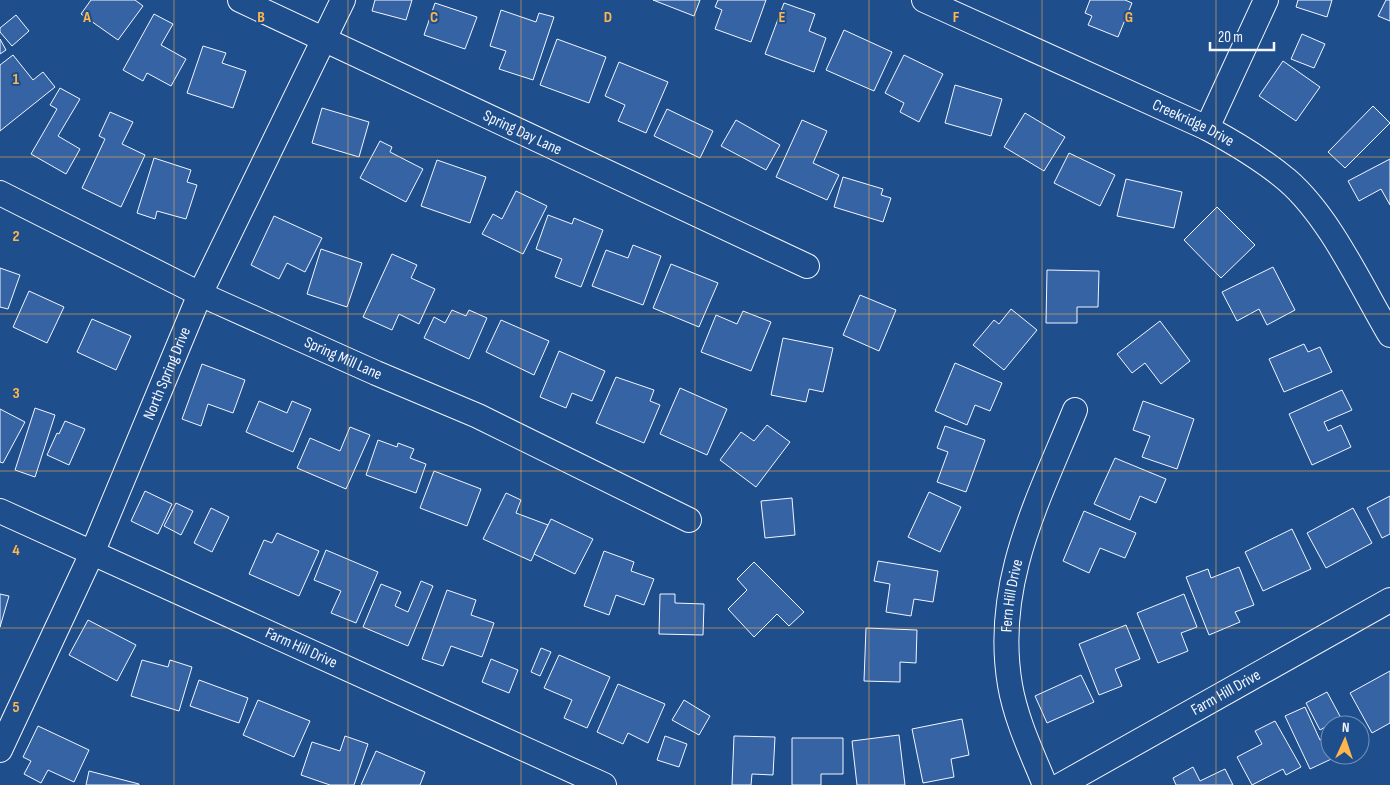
<svg xmlns="http://www.w3.org/2000/svg" width="1390" height="785" font-family="'Sofia Sans Condensed',sans-serif">
  <style>
    .building { fill: #3563a3; stroke: #f2f6ff }
    .lines { fill: none; stroke-linecap: round; stroke-linejoin: round }
    .minor-casing { stroke: #f2f6ff; stroke-width: 26 }
    .minor { stroke: #1f4e8c; stroke-width: 24 }
    .grid { fill: none; stroke: #ffb74d; stroke-width: 1; stroke-opacity: 0.55 }
    .labels { text-anchor: middle; dominant-baseline: central; stroke-width: 4; stroke-linejoin: round; paint-order: stroke }
    .street-label { font-size: 16px; fill: #f2f6ff; stroke: #1f4e8c }
    .grid-label { font-size: 16px; text-anchor: middle; font-weight: bold; fill: #ffb74d; stroke: #1f4e8c; stroke-width: 4; stroke-linejoin: round; paint-order: stroke }
  </style>
  <rect width="100%" height="100%" fill="#1f4e8c"/>
  <!-- building -->
  <g class="building">
    <path d="M91,0h44l8,6 -25,34 -37,-26z"/>
    <path d="M375,0h37l-6,20 -34,-9z"/>
    <path d="M653,0h47l-6,16z"/>
    <path d="M718,0h48l-15,42 -36,-13 7,-19 -7,-3z"/>
    <path d="M1090,0h35l7,3 -14,34 -30,-12 4,-9 -7,-3z"/>
    <path d="M1298,0h34l-5,17 -31,-10z"/>
    <path d="M1386,0h4v21l-12,-5z"/>
    <path d="M435,3l42,14 -12,32 -41,-14z"/>
    <path d="M784,3l31,11 -6,17 17,7 -12,34 -49,-18z"/>
    <path d="M501,10l35,12 3,-9 15,4 -21,63 -34,-11 7,-18 -16,-5z"/>
    <path d="M154,14l19,10 -12,21 25,14 -15,27 -24,-13 -4,8 -20,-11z"/>
    <path d="M16,15l13,16 -17,15 -12,-14v-4z"/>
    <path d="M844,30l48,22 -18,39 -48,-21z"/>
    <path d="M1302,34l23,10 -11,24 -23,-9z"/>
    <path d="M0,39l6,11 -6,4z"/>
    <path d="M557,39l49,18 -17,46 -49,-18z"/>
    <path d="M203,46l23,7 -4,10 24,8 -13,37 -46,-15z"/>
    <path d="M13,55l20,25 10,-8 12,15 -55,44v-66z"/>
    <path d="M904,55l39,19 -24,48 -19,-10 4,-9 -19,-10z"/>
    <path d="M1283,61l37,26 -24,34 -37,-25z"/>
    <path d="M619,62l49,20 -22,51 -28,-12 7,-16 -20,-9z"/>
    <path d="M955,85l47,14 -11,37 -46,-13z"/>
    <path d="M60,88l20,11 -22,37 22,13 -14,25 -35,-20 26,-45 -7,-4z"/>
    <path d="M1373,106l17,17 -45,45 -17,-16z"/>
    <path d="M322,108l47,14 -10,35 -47,-14z"/>
    <path d="M667,109l46,22 -13,27 -46,-22z"/>
    <path d="M110,112l23,10 -11,22 23,11 -24,52 -39,-19 23,-49 -6,-3z"/>
    <path d="M1025,113l40,24 -21,34 -40,-24z"/>
    <path d="M736,120l44,25 -14,25 -45,-24z"/>
    <path d="M802,120l25,11 -14,32 26,12 -12,25 -51,-23z"/>
    <path d="M380,141l12,6 -2,5 33,17 -17,33 -46,-24z"/>
    <path d="M1069,153l46,22 -15,31 -46,-23z"/>
    <path d="M154,158l37,12 -4,12 10,3 -11,34 -29,-8 -2,8 -18,-6z"/>
    <path d="M1390,159v46l-9,-16 -22,12 -11,-20z"/>
    <path d="M437,160l49,17 -16,46 -49,-17z"/>
    <path d="M843,177l40,12 -2,6 10,3 -8,24 -49,-15z"/>
    <path d="M1126,179l56,13 -8,36 -57,-12z"/>
    <path d="M516,191l31,15 -24,48 -41,-20 11,-20 9,5z"/>
    <path d="M1217,207l38,38 -34,33 -37,-38z"/>
    <path d="M548,215l24,9 2,-6 29,12 -22,57 -26,-10 7,-18 -26,-10z"/>
    <path d="M274,216l48,22 -17,34 -18,-9 -8,16 -28,-14z"/>
    <path d="M633,245l28,11 -18,49 -51,-19 14,-36 22,8z"/>
    <path d="M321,249l41,14 -15,44 -40,-13z"/>
    <path d="M392,254l25,11 -6,13 24,11 -16,35 -20,-10 -7,16 -29,-13z"/>
    <path d="M671,264l47,19 -19,44 -46,-19z"/>
    <path d="M1273,267l22,43 -28,15 -8,-16 -22,12 -15,-29z"/>
    <path d="M0,268l20,7 -12,34 -8,-2z"/>
    <path d="M1047,270l52,1 -1,36h-21v16h-31z"/>
    <path d="M29,291l35,16 -17,36 -34,-16z"/>
    <path d="M860,295l36,15 -17,41 -36,-16z"/>
    <path d="M1011,309l26,21 -33,40 -31,-25 21,-25 5,4z"/>
    <path d="M452,310l14,6 3,-6 18,8 -18,41 -45,-21 10,-21 11,6z"/>
    <path d="M743,311l28,11 -20,49 -50,-19 15,-37 21,9z"/>
    <path d="M92,319l39,17 -15,34 -39,-18z"/>
    <path d="M501,320l48,21 -15,34 -48,-23z"/>
    <path d="M1160,321l30,40 -29,23 -16,-21 -13,10 -15,-19z"/>
    <path d="M783,338l50,10 -10,44 -14,-3 -3,13 -35,-7z"/>
    <path d="M1304,344l4,8 12,-5 12,25 -48,20 -15,-33z"/>
    <path d="M559,351l46,20 -13,30 -20,-8 -6,15 -26,-11z"/>
    <path d="M955,363l47,20 -12,28 -15,-6 -8,20 -32,-14z"/>
    <path d="M202,364l43,16 -12,33 -25,-9 -7,22 -19,-7z"/>
    <path d="M616,377l38,13 -4,11 10,4 -16,38 -48,-20z"/>
    <path d="M680,388l47,21 -20,46 -47,-21z"/>
    <path d="M1342,390l10,20 -28,12 4,9 13,-6 10,22 -39,18 -23,-51z"/>
    <path d="M259,401l28,12 5,-12 19,8 -18,43 -47,-20z"/>
    <path d="M1143,401l51,18 -17,50 -35,-12 8,-21 -17,-6z"/>
    <path d="M35,408l20,7 -20,62 -20,-7z"/>
    <path d="M0,409l25,13 -22,41 -3,-1z"/>
    <path d="M65,421l20,8 -16,36 -22,-10 10,-22 2,1z"/>
    <path d="M767,425l23,17 -34,45 -36,-27 21,-28 13,9z"/>
    <path d="M945,426l40,14 -19,52 -29,-10 11,-30 -11,-4z"/>
    <path d="M350,427l20,8 -24,54 -49,-21 13,-30 30,13z"/>
    <path d="M378,440l19,7 1,-4 16,6 -4,9 16,6 -10,29 -50,-18z"/>
    <path d="M1115,458l51,21 -10,24 -16,-7 -10,24 -36,-16z"/>
    <path d="M434,471l47,18 -14,37 -47,-18z"/>
    <path d="M145,491l27,13 -14,30 -27,-13z"/>
    <path d="M929,492l32,15 -21,45 -32,-15z"/>
    <path d="M506,493l15,7 -5,13 32,12 -17,36 -48,-22z"/>
    <path d="M1390,496v38l-8,4 -15,-30z"/>
    <path d="M792,498l3,37 -30,3 -4,-37z"/>
    <path d="M176,503l17,8 -12,24 -17,-9z"/>
    <path d="M211,508l18,9 -17,35 -18,-9z"/>
    <path d="M1353,508l19,35 -46,25 -19,-35z"/>
    <path d="M1084,511l52,22 -11,25 -25,-10 -11,25 -26,-12z"/>
    <path d="M551,519l42,20 -18,35 -41,-20z"/>
    <path d="M1292,529l19,40 -48,22 -18,-39z"/>
    <path d="M277,533l42,18 -20,45 -50,-22 15,-34 8,3z"/>
    <path d="M326,550l52,22 -22,51 -25,-10 10,-22 -27,-11z"/>
    <path d="M604,551l30,11 -3,9 23,8 -10,26 -28,-10 -7,20 -25,-9z"/>
    <path d="M878,561l60,10 -5,31 -19,-3 -3,17 -25,-4 4,-28 -16,-3z"/>
    <path d="M754,562l50,50 -15,14 -12,-12 -23,23 -26,-28 19,-19 -10,-11z"/>
    <path d="M1239,567l15,38 -19,7 5,10 -31,13 -23,-58 22,-8 3,9z"/>
    <path d="M421,581l12,5 -25,60 -45,-19 18,-43 20,8 -6,14 13,6z"/>
    <path d="M447,590l29,10 -5,15 23,8 -12,34 -31,-11 -8,20 -21,-7z"/>
    <path d="M0,594l9,2 -9,31z"/>
    <path d="M660,594h15v9l29,1 -1,31 -44,-1z"/>
    <path d="M1184,594l13,33 -16,6 7,18 -30,12 -21,-50z"/>
    <path d="M88,620l48,25 -19,36 -48,-26z"/>
    <path d="M1126,625l14,34 -25,10 7,17 -23,9 -20,-51z"/>
    <path d="M866,628l51,2 -1,33 -16,-1v20l-36,-1z"/>
    <path d="M541,648l10,4 -11,24 -9,-4z"/>
    <path d="M559,655l51,22 -23,51 -23,-10 8,-18 -28,-12z"/>
    <path d="M491,659l27,11 -9,23 -27,-11z"/>
    <path d="M142,660l26,7 2,-7 22,7 -13,44 -48,-15z"/>
    <path d="M1390,671v52l-18,10 -22,-40z"/>
    <path d="M1081,675l13,27 -47,21 -12,-27z"/>
    <path d="M199,680l49,18 -9,25 -49,-17z"/>
    <path d="M618,684l47,20 -17,39 -20,-10 -5,11 -26,-12z"/>
    <path d="M1327,692l14,26 -21,12 -14,-27z"/>
    <path d="M258,700l52,21 -16,36 -51,-22z"/>
    <path d="M684,700l26,16 -11,19 -27,-15z"/>
    <path d="M1305,707l15,33 10,-4v19h10l-30,14 -25,-53z"/>
    <path d="M962,719l7,36 -18,4 3,18 -31,6 -11,-54z"/>
    <path d="M1275,721l26,46 -15,8 -3,-6 -31,16 -15,-28 25,-13 -7,-13z"/>
    <path d="M38,726l51,24 -15,32 -26,-12 -7,13 -17,-9 7,-13 -8,-4z"/>
    <path d="M899,735l6,50h-48l-5,-44z"/>
    <path d="M345,736l23,8 -14,41h-24l-29,-10 11,-33 28,9z"/>
    <path d="M665,736l22,8 -8,23 -22,-7z"/>
    <path d="M734,736l41,1 -2,38 -21,-1 -1,11h-19z"/>
    <path d="M792,738h51v36h-22v11h-29z"/>
    <path d="M376,751l49,21 -5,13h-59z"/>
    <path d="M1193,767l7,14 25,-12 8,16h-57l-3,-7z"/>
    <path d="M89,771l50,13v1h-53z"/>
  </g>
  <g class="lines">
    <!-- minor casing -->
    <g class="minor-casing">
      <g id="minor">
        <path id="s1" d="M240,0l567,266"/>
        <path id="s2" d="M924,0l283,128c28,15 55,31 80,52 43,37 74,106 103,155"/>
        <path d="M1207,128l59,-128"/>
        <path id="s3" d="M0,193l200,101 176,79 102,43 211,104"/>
        <path id="s4" d="M0,511l604,274"/>
        <path id="s5" d="M0,750l93,-199 107,-257 143,-294"/>
        <path id="s6" d="M1045,785c-13,-32 -29,-65 -35,-100 -17,-101 28,-184 65,-275"/>
        <path id="s7" d="M1061,785l329,-185"/>
      </g>
    </g>
    <!-- minor -->
    <use href="#minor" class="minor"/>
  </g>
  <!-- grid -->
  <path class="grid" d="M174,0v785M348,0v785M521,0v785M695,0v785M869,0v785M1042,0v785M1216,0v785M0,157h1390M0,314h1390M0,471h1390M0,628h1390"/>
  <g class="labels">
    <!-- street labels -->
    <g class="street-label">
      <text stroke="none"><textPath href="#s2" startOffset="296">Creekridge Drive</textPath></text>
      <text stroke="none"><textPath href="#s1" startOffset="312">Spring Day Lane</textPath></text>
      <text stroke="none"><textPath href="#s3" startOffset="381">Spring Mill Lane</textPath></text>
      <text stroke="none"><textPath href="#s5" startOffset="412">North Spring Drive</textPath></text>
      <text stroke="none"><textPath href="#s6" startOffset="196">Fern Hill Drive</textPath></text>
      <text stroke="none"><textPath href="#s4" startOffset="331">Farm Hill Drive</textPath></text>
      <text stroke="none"><textPath href="#s7" startOffset="189">Farm Hill Drive</textPath></text>
    </g>
  </g>
  <g class="grid-label">
    <text x="87" y="22">A</text>
    <text x="261" y="22">B</text>
    <text x="434" y="22">C</text>
    <text x="608" y="22">D</text>
    <text x="782" y="22">E</text>
    <text x="956" y="22">F</text>
    <text x="1129" y="22">G</text>
    <text x="16" y="84">1</text>
    <text x="16" y="241">2</text>
    <text x="16" y="398">3</text>
    <text x="16" y="555">4</text>
    <text x="16" y="712">5</text>
  </g>
  <!-- north arrow -->
  <g transform="translate(1345 740) rotate(3)"><circle r="24" fill="#1f4e8c" stroke="#7391ba"/>
  <path d="M0-4L9 19L0 12L-9 19Z" fill="#ffb74d"/>
  <text y="-8" font-size="14" font-weight="bold" text-anchor="middle" fill="#f2f6ff">N</text>
  </g>
  <!-- scale -->
  <path d="M1210 42v8h64v-8" fill="none" stroke="#f2f6ff" stroke-width="2.5"/>
  <text x="1218" y="42" font-size="15" fill="#f2f6ff" stroke="#1f4e8c" stroke-width="4" paint-order="stroke">20 m</text>
</svg>
